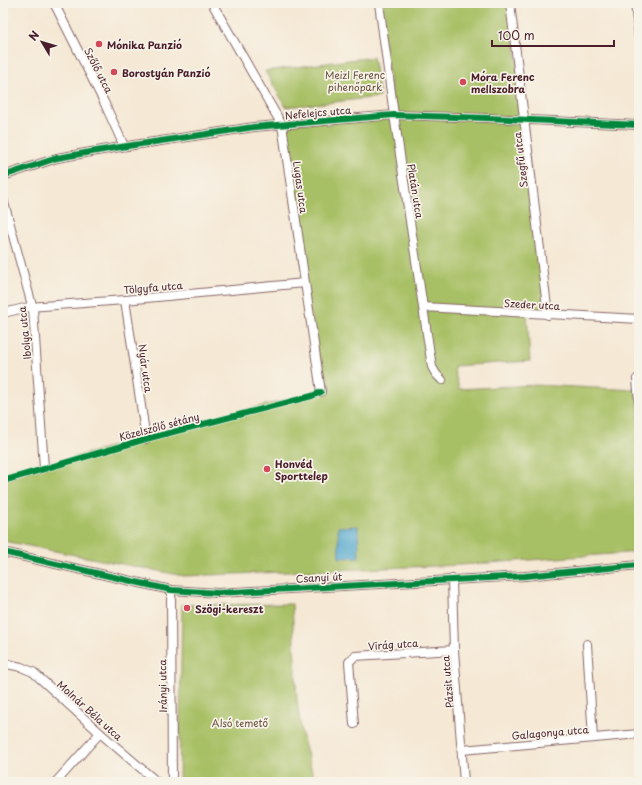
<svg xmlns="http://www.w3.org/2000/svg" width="642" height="785" font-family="'Playpen Sans',sans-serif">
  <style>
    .green { fill: #a8c065; stroke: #797048 }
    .water { fill: #53a8cf; stroke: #4e647d }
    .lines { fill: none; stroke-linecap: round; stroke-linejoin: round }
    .minor-casing { stroke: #866566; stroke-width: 10 }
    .minor { stroke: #fff; stroke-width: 8 }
    .cycleway-casing { stroke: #f7f3e8; stroke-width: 8 }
    .cycleway { stroke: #00873e; stroke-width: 6 }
    .poi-dot { fill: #d1495b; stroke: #f7f3e8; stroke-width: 1.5 }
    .labels { text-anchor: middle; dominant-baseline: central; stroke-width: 3.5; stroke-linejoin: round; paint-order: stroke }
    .poi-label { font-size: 10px; font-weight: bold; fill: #4a1f2b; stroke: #f7f3e8; text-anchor: start }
    .street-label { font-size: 10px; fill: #4a1f2b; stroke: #f7f3e8 }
    .park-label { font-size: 10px; fill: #664f3c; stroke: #f7f3e8 }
  </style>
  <rect width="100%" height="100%" fill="#f7f3e8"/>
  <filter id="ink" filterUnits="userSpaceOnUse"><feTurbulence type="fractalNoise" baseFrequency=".025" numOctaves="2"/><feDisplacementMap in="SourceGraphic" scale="8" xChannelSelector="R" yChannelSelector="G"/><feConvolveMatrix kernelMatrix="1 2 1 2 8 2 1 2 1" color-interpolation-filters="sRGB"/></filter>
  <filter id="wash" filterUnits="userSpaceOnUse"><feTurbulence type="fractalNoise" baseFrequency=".012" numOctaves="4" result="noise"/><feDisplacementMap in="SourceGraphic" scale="16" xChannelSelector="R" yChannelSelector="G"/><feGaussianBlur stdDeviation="0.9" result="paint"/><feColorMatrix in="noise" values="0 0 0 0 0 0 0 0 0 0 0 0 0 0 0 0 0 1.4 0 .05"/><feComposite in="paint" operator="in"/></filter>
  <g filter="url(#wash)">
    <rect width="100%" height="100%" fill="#f5e8d4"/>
    <!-- green -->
    <g class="green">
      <path d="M379,3h131l38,312 -21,-1 3,47 -76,5c0,8 4,15 5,23l76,-4 102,5 2,28v134l-178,13 -277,11 -181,-35v-62l150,-45 168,-43 -39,-266 112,-10z"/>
      <path d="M373,57l7,40 -94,10 -21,-36z"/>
      <path d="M292,604l5,97 5,34 11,40 1,7h-135l3,-177z"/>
    </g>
    <!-- water -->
    <path class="water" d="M358,526l1,31 -20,1 -1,-31z"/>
  </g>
  <g filter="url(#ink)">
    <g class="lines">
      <!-- minor casing -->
      <g class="minor-casing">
        <g id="minor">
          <path d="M54,3l50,99 20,44"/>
          <path d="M212,3l70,122 39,267"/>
          <path d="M379,3l15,112 38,252 4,7 6,6"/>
          <path d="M510,3l38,312"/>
          <path d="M635,3l4,35"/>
          <path d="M3,176l54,-18 57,-10 140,-21 140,-12 93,3 152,7"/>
          <path d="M3,199l30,110 11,159"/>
          <path d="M125,300l21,139"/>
          <path d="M423,307l216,12"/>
          <path d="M3,313l26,-6 96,-7 180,-17"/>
          <path d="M637,379l2,23"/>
          <path d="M3,552l168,38 47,3 307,-17 114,-11"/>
          <path d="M452,579l2,71 10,132"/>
          <path d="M171,590l1,192"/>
          <path d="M587,644l6,94"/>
          <path d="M3,663l18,4 12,5 67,61 57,49"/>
          <path d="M354,724l-5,-62 6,-6 99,-6"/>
          <path d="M462,750l177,-16"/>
          <path d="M56,782l44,-49"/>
        </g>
      </g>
      <!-- minor -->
      <use href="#minor" class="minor"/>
      <!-- cycleway casing -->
      <g class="cycleway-casing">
        <g id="cycleway">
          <path d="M3,176l54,-18 57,-10 140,-21 140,-12 93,3 152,7"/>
          <path d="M3,481l143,-42 166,-43 9,-4"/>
          <path d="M3,552l168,38 47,3 307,-17 114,-11"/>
        </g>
      </g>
      <!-- cycleway -->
      <use href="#cycleway" class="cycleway"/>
    </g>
  </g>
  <!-- markers -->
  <g class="poi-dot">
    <circle cx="99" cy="44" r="4"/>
    <circle cx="114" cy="72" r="4"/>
    <circle cx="463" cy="82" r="4"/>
    <circle cx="267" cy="469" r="4"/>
    <circle cx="187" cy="608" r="4"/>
  </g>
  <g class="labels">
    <!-- poi labels -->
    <g class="poi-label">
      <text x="107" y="44">Mónika Panzió</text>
      <text x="122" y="72">Borostyán Panzió</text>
      <text x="471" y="76">Móra Ferenc<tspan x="471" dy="12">mellszobra</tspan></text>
      <text x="275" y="463">Honvéd<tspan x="275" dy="12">Sporttelep</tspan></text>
      <text x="195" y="608">Szögi-kereszt</text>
    </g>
    <!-- street labels -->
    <g class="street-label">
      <text transform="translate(99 70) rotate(63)">Szőlő utca</text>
      <text transform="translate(318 112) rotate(-5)">Nefelejcs utca</text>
      <text transform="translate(520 160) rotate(-97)">Szegfű utca</text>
      <text transform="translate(301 187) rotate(82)">Lugas utca</text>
      <text transform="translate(416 191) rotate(81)">Platán utca</text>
      <text transform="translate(153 287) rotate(-5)">Tölgyfa utca</text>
      <text transform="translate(532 304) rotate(3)">Szeder utca</text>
      <text transform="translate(24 333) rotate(-96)">Ibolya utca</text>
      <text transform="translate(146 368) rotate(82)">Nyár utca</text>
      <text transform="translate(159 426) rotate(-15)">Közelszőlő sétány</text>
      <text transform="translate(319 577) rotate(-3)">Csanyi út</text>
      <text transform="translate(393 644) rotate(-4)">Virág utca</text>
      <text transform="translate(447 682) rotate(-95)">Pázsit utca</text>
      <text transform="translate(162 686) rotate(-91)">Irányi utca</text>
      <text transform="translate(90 710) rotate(42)">Molnár Béla utca</text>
      <text transform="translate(550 732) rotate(-5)">Galagonya utca</text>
    </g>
    <!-- park labels -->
    <g class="park-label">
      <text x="355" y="74">Meizl Ferenc<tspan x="355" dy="12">pihenőpark</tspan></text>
      <text x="240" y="722">Alsó temető</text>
    </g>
  </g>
  <!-- margin -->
  <rect width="642" height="785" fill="none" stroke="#f7f3e8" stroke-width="16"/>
  <!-- north arrow -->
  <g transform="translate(42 42) rotate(308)" stroke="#f7f3e8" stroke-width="3" paint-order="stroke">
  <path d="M0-3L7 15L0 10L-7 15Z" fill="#4a1f2b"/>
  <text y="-6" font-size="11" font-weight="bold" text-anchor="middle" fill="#4a1f2b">N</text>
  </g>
  <!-- scale -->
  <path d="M492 40v6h122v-6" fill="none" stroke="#4a1f2b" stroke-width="2"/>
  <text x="498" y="40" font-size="12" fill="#4a1f2b" stroke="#f7f3e8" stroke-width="3" paint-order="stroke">100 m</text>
</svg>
